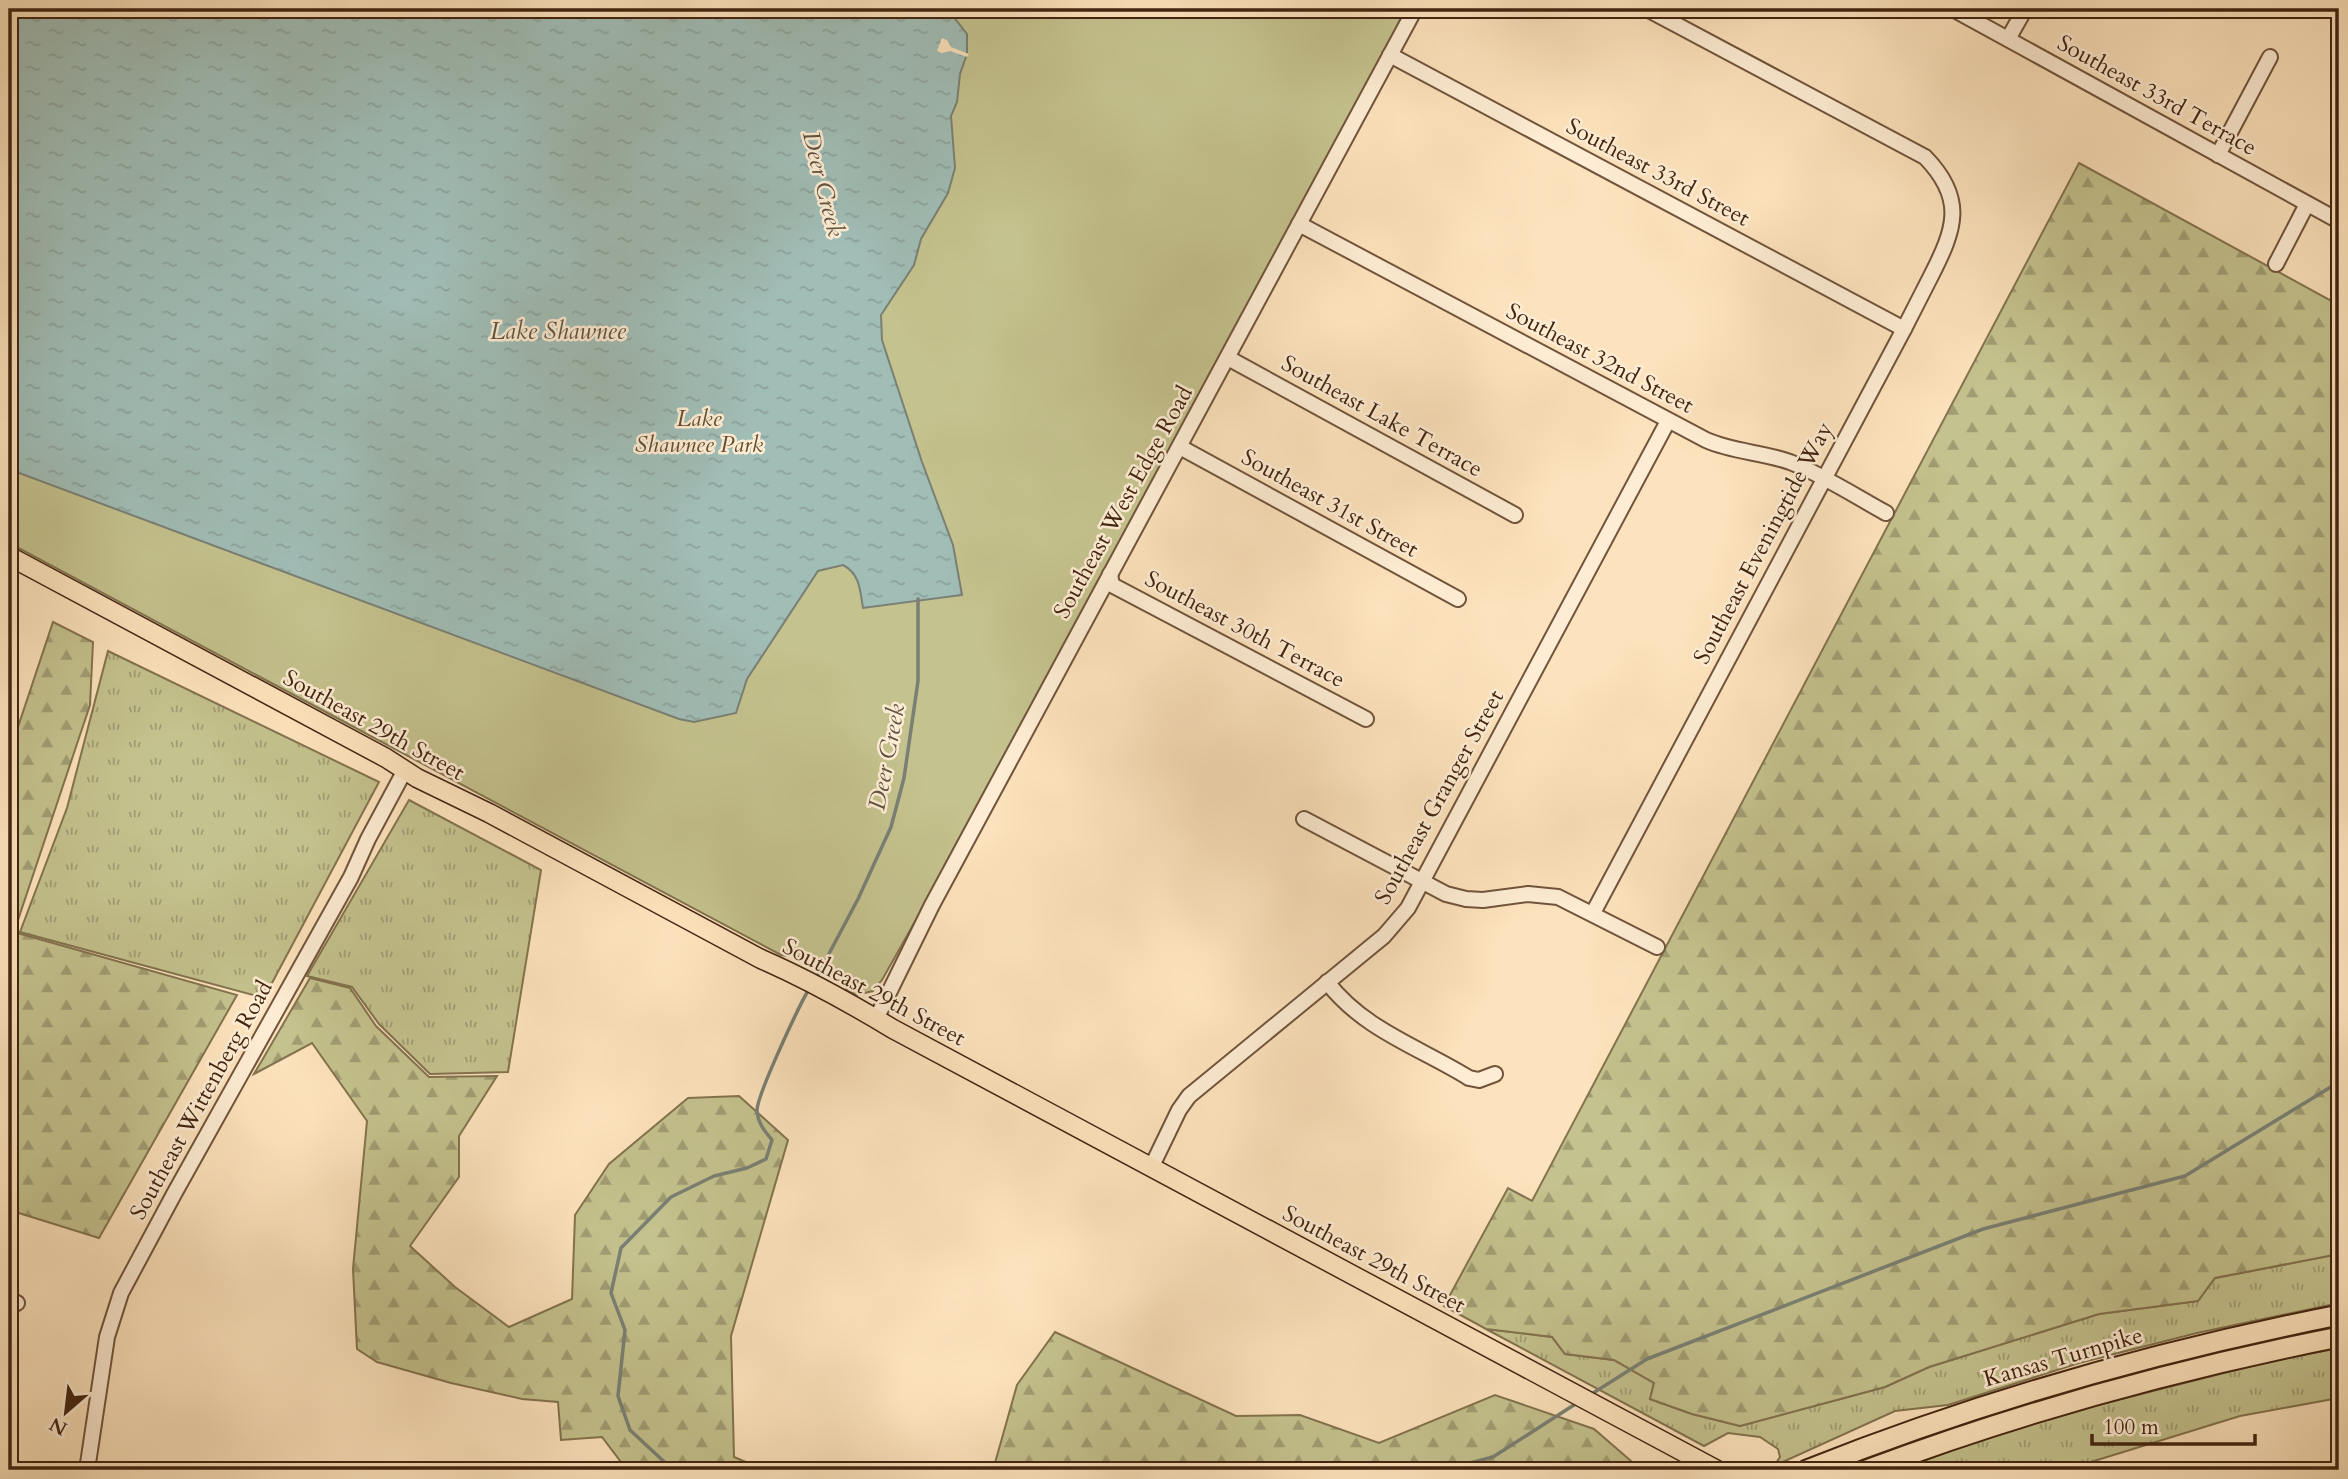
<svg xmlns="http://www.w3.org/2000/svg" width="2348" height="1479" font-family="Cardo,serif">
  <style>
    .grass { fill: url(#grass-tufts); stroke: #83734f; stroke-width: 2 }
    .forest { fill: url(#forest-firs); stroke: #83734f; stroke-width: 2 }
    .park { fill: #c4c28e; stroke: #83734f; stroke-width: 2 }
    .water { fill: url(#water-ripples); stroke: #7a8074; stroke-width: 2 }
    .pier { fill: #fde3bd }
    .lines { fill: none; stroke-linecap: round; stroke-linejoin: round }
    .stream { stroke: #7a8074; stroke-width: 3.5 }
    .minor-casing { stroke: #71543b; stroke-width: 18 }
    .major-casing { stroke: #422410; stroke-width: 21 }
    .highway-casing { stroke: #422410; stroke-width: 23 }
    .minor { stroke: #feedd4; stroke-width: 14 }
    .major { stroke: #fde3bd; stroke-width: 18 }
    .highway { stroke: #fde3bd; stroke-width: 19 }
    .labels { text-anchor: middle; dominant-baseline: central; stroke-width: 5; stroke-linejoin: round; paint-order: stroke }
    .street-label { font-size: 23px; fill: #422410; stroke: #feedd4 }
    .park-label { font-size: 23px; font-style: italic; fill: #624c30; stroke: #feedd4 }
    .water-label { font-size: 24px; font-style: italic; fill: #5e5242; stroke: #feedd4 }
  </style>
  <defs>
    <pattern id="grass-tufts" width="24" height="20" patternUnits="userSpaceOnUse" patternTransform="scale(1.75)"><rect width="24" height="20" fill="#c4c28e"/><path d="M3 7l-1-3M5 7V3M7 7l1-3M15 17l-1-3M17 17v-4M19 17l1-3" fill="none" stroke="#a19d73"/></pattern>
    <pattern id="forest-firs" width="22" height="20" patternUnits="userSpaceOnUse" patternTransform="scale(1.75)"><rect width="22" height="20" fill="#c4c28e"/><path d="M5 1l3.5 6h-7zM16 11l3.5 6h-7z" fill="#a19d73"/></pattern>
    <pattern id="water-ripples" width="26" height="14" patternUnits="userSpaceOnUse" patternTransform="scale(1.75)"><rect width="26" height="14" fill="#a0bdb6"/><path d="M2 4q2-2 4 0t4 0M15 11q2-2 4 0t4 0" fill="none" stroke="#8ba29b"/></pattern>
  </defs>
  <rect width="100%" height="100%" fill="#fde3bd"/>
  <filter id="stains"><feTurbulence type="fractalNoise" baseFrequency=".00286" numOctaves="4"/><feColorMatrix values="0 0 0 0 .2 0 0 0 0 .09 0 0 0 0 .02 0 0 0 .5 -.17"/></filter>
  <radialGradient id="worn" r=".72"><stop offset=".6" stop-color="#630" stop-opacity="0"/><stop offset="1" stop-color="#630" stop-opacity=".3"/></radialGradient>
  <!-- grass -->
  <g class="grass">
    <path d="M108,651l271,131 -115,216 -244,-66 47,-124z"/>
    <path d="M409,800l132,70 -33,202 -78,2 -51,-50 -27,-37 -45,-11z"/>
    <path d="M2339,1254v49l-142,30 -118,30 -131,42 -53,6 -121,55 6,-9 -2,-8 -18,-12 -32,-4 -24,13 -218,-117 66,8 13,17 49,6 40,23 -4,16 42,15 48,12 145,-39 44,-20 170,-53 98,-13 18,-23z"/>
    <path d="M2339,1348v50l-99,18 -175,54h-165l78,-30 124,-36 165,-42z"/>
  </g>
  <!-- forest -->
  <g class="forest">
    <path d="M2079,163l260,142v949l-124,24 -17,23 -99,13 -170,53 -44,20 -145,39 -48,-12 -42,-15 4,-16 -40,-23 -49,-6 -13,-17 -66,-8 -42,-23 64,-118 24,13z"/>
    <path d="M53,622l40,20 -3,63 -76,227 223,63 -138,243 -90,-28v-456z"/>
    <path d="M310,978l40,10 26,38 53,51 68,-1 -38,60v41l-49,69 45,41 54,40 63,-28 3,-84 34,-51 79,-66 51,-2 49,44 -57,196 3,121 31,13h-138l-25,-33 -41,3 -3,-38 -36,-3 -71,-16 -74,-21 -20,-13 -4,-80 14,-148 -55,-78 -58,31z"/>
    <path d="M1055,1332l181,84 64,-1 79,28 116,-48 99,34 44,38 -9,3h-636l24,-85z"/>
  </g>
  <!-- park -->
  <path class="park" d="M9,9h1400l-272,507 -38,63 -134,254 -83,147 -9,11 -17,4 -10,-6 2,-5 -57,-31 -5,3 -5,-1 -772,-412z"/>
  <!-- water -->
  <path class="water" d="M9,9h943l1,7 14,18v20l-7,20 -3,28 -6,14 4,52 -7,25 -27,46 -7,26 -33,50 1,25 40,122 31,83 9,50 -99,13c-3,-18 -3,-34 -20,-43l-25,6 -71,108 -11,34 -42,9 -15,-3 -660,-246 -10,-21z"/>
  <!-- pier -->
  <path class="pier" d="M942,38l5,2 4,7 18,7 -2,3 -17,-6 -8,2 -5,-2z"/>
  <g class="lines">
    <!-- stream -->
    <g class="stream">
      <path d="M815,980l43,-81 33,-72 13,-49 14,-97v-82"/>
      <path d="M1590,1395l57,-36 336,-130 202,-53 154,-94"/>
      <path d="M673,1470l-43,-40 -12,-34 7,-66 -14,-37 10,-45 50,-51 43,-21 33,-8 19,-9 6,-19c-7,-9 -14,-16 -15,-29 -1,-14 42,-105 52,-122"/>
      <path d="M1443,1470l50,-13 84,-54"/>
    </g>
    <!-- minor casing -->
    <g class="minor-casing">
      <g id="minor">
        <path d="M1953,9l386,212"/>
        <path d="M2008,39l17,-30"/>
        <path d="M1390,55l514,274"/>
        <path d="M2218,155l52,-98"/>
        <path d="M1299,224l407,216c27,12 56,12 84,22 33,13 65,34 96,51"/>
        <path d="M2276,264l31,-60"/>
        <path d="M1228,358l287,157"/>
        <path d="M1180,447l278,152"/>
        <path d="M1110,574l2,11 254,134"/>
        <path d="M1304,819l142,75 20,5 17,1 45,-6 30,3 99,50"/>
        <path d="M1593,913l311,-584c9,-18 18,-35 27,-53 24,-47 35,-77 -6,-119l-278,-148"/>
        <path d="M1327,982c37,48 92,65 142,96l10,2 16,-6"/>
        <path d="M876,1019l56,-114 483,-896"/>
        <path d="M1151,1168l28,-58 10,-14 195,-160 24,-28 260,-487"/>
        <path d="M9,1300l8,3"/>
        <path d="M87,1470l20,-133 14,-44 53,-99 177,-317 17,-38 37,-69"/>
      </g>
    </g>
    <!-- major casing -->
    <g class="major-casing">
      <path id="major" d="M9,556l377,202 31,20 72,35 272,146c46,20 89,44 132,70l824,441"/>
    </g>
    <!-- highway casing -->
    <g class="highway-casing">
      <g id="highway">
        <path d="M1807,1470c173,-69 350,-119 532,-155"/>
        <path d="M1867,1470c154,-58 311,-101 472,-133"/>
      </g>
    </g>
    <!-- minor -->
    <use href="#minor" class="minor"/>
    <!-- major -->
    <use href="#major" class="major"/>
    <!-- highway -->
    <use href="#highway" class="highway"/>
  </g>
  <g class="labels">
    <!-- street labels -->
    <g class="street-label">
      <text transform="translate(2157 95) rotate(29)">Southeast 33rd Terrace</text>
      <text transform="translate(1658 172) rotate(28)">Southeast 33rd Street</text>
      <text transform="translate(1600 358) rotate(28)">Southeast 32nd Street</text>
      <text transform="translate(1382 416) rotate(29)">Southeast Lake Terrace</text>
      <text transform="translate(1123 502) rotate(-61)">Southeast West Edge Road</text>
      <text transform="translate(1330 503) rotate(29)">Southeast 31st Street</text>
      <text transform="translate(1763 543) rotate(-62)">Southeast Eveningtide Way</text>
      <text transform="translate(1245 629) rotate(28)">Southeast 30th Terrace</text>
      <text transform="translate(374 725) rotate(29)">Southeast 29th Street</text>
      <text transform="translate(1439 797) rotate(-61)">Southeast Granger Street</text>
      <text transform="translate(874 992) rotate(28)">Southeast 29th Street</text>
      <text transform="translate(201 1100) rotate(-61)">Southeast Wittenberg Road</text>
      <text transform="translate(1374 1259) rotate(28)">Southeast 29th Street</text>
      <text transform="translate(2063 1357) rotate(-16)">Kansas Turnpike</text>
    </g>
    <!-- park labels -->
    <g class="park-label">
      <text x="699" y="418">Lake<tspan x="699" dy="26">Shawnee Park</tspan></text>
    </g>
    <!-- water labels -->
    <g class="water-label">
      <text transform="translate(823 184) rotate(76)">Deer Creek</text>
      <text x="558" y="331">Lake Shawnee</text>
      <text transform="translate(887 757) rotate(-79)">Deer Creek</text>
    </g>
  </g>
  <!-- margin -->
  <rect width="2348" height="1479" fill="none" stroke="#fde3bd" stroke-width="35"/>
  <rect x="10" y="10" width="2327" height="1458" fill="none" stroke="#422410" stroke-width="3.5"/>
  <rect x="18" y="18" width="2313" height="1444" fill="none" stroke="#422410" stroke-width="2"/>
  <!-- north arrow -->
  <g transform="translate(66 1412) rotate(208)" stroke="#feedd4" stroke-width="5" paint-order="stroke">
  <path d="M0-5L12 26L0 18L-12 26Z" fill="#422410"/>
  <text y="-10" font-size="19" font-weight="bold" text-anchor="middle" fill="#422410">N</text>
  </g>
  <!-- scale -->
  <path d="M2092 1434v10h163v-10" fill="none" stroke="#422410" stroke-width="3.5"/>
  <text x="2103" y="1434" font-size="21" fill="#422410" stroke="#feedd4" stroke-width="5" paint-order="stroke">100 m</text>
  <rect width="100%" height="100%" filter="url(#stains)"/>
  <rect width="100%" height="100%" fill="url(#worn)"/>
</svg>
